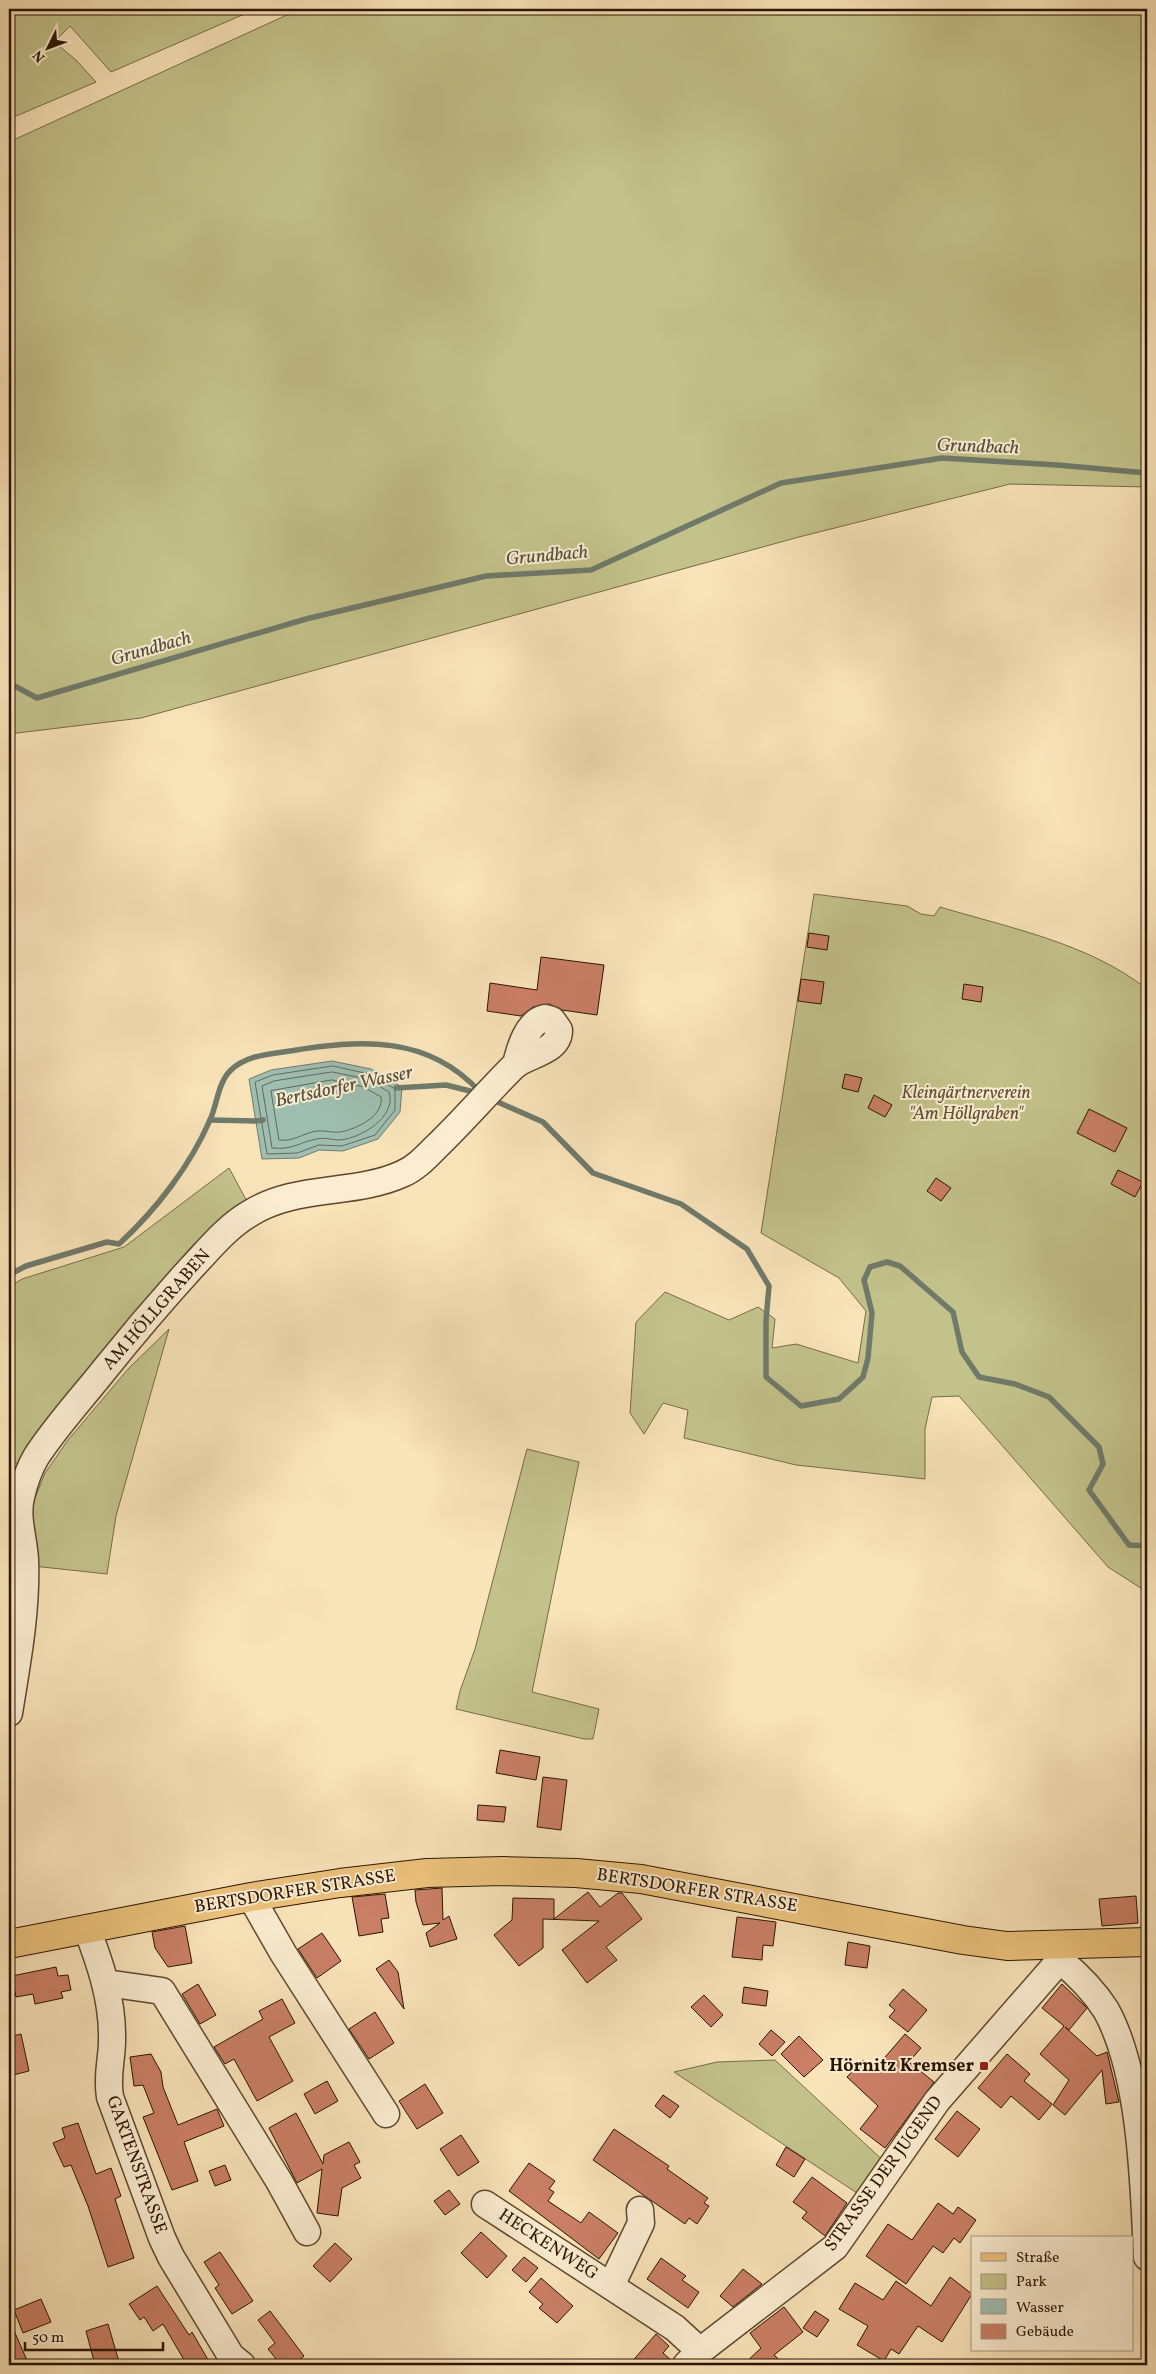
<svg xmlns="http://www.w3.org/2000/svg" width="1156" height="2374" font-family="Vollkorn,serif">
  <style>
    .green { fill: #c3c28b; stroke: #776b46 }
    .water { fill: #9ebeb1; stroke: #707a6a }
    .lines { fill: none; stroke-linecap: round; stroke-linejoin: round }
    .shore { stroke: #646958; stroke-width: 1 }
    .stream { stroke: #707a6a; stroke-width: 5.5 }
    .building { fill: #ca7f66; stroke: #2b1400 }
    .minor-casing { stroke: #5e482e; stroke-width: 29 }
    .major-casing { stroke: #2b1400; stroke-width: 30 }
    .minor { stroke: #fbedd2; stroke-width: 26 }
    .major { stroke: #ecc27c; stroke-width: 28 }
    .poi-dot { fill: #8f2418; stroke: #fbedd2; stroke-width: 2 }
    .labels { text-anchor: middle; dominant-baseline: central; stroke-width: 4; stroke-linejoin: round; paint-order: stroke }
    .park-label { font-size: 18px; font-style: italic; fill: #605131; stroke: #fbedd2 }
    .street-label { font-size: 18px; fill: #2b1400; stroke: #fbedd2 }
    .poi-label { font-size: 18px; font-weight: bold; fill: #2b1400; stroke: #fbedd2; text-anchor: end }
    .water-label { font-size: 19px; font-style: italic; fill: #53503e; stroke: #fbedd2 }
  </style>
  <rect width="100%" height="100%" fill="#f9e3b9"/>
  <filter id="stains"><feTurbulence type="fractalNoise" baseFrequency=".004" numOctaves="4"/><feColorMatrix values="0 0 0 0 .2 0 0 0 0 .09 0 0 0 0 .02 0 0 0 .5 -.17"/></filter>
  <radialGradient id="worn" r=".72"><stop offset=".6" stop-color="#630" stop-opacity="0"/><stop offset="1" stop-color="#630" stop-opacity=".3"/></radialGradient>
  <!-- green -->
  <g class="green">
    <path d="M9,9h247l-145,63 -41,-46 -16,16 22,18 20,22 -87,37z"/>
    <path d="M300,9h847v478l-137,-3 -211,53 -658,181 -132,16v-592z"/>
    <path d="M814,894l93,12 14,8 13,2 6,-9c70,21 148,36 207,82v603l-39,-25 -149,-171 -27,1 -7,32v50l-129,-14 -112,-27 4,-28 -25,-7 -19,31 -14,-21 6,-91 29,-30 64,28 29,-13 17,12 -3,29 24,-4 62,19 8,-52 -27,-33 -78,-45z"/>
    <path d="M229,1168l21,39 -228,261 -13,-11v-170l13,-8 102,-32z"/>
    <path d="M169,1329l-53,187 -9,58 -74,-8 -2,-58 14,-35 23,-33 61,-72z"/>
    <path d="M527,1449l52,13 -47,230 67,17 -6,30h-9l-128,-30 4,-18 15,-42z"/>
    <path d="M775,2060l114,106 -23,33 -192,-127 43,-10z"/>
  </g>
  <!-- water -->
  <path class="water" d="M332,1061l39,8 31,18 -2,25 -22,27 -35,12 -24,-1 -20,8 -37,1 -13,-80 22,-9z"/>
  <g class="lines">
    <!-- shore -->
    <g class="shore">
      <path d="M333,1066l36,8 26,15v21l-20,25 -33,11 -23,-1 -22,8 -30,1 -12,-72 18,-7z"/>
      <path d="M332,1072l35,7 22,13c8,25 -28,46 -49,48 -8,0 -16,-3 -23,-1 -18,3 -23,11 -45,9l-10,-62 12,-5z"/>
      <path d="M332,1080l32,7 17,10c3,19 -24,32 -41,35 -7,1 -16,-2 -23,-1 -14,2 -23,11 -38,9l-8,-49z"/>
    </g>
    <!-- stream -->
    <g class="stream">
      <path d="M9,683l28,15 269,-79 180,-43 105,-6 190,-87 161,-25 115,7 90,8"/>
      <path d="M396,1088l50,-3 32,8"/>
      <path d="M491,1099l52,23 50,51 88,31 66,45 22,37 -3,34v57l35,29 38,-7 24,-22 5,-19 4,-45 -8,-33 6,-13 17,-5 13,4 53,46 9,40 17,25 36,7 34,13 50,50 4,17 -14,26 40,55 18,1"/>
      <path d="M210,1120l46,1 7,-1"/>
      <path d="M9,1275l17,-9 81,-24 12,2c37,-34 71,-78 91,-124 7,-15 8,-37 20,-49 15,-16 40,-17 60,-20 70,-11 137,-17 190,41"/>
    </g>
  </g>
  <!-- building -->
  <g class="building">
    <path d="M809,933l20,3 -2,14 -20,-3z"/>
    <path d="M541,957l63,8 -7,50 -35,-5 -13,-6 -16,3 -12,9 -34,-5 3,-28 47,7z"/>
    <path d="M801,979l23,3 -3,22 -23,-3z"/>
    <path d="M964,984l19,3 -2,15 -19,-3z"/>
    <path d="M845,1074l17,4 -4,14 -16,-4z"/>
    <path d="M874,1095l18,10 -7,12 -17,-9z"/>
    <path d="M1089,1109l38,19 -12,24 -38,-19z"/>
    <path d="M1118,1170l25,12 -8,15 -24,-13z"/>
    <path d="M936,1178l15,10 -10,13 -14,-10z"/>
    <path d="M500,1750l40,7 -4,23 -40,-7z"/>
    <path d="M543,1777l24,3 -6,50 -24,-3z"/>
    <path d="M478,1805l28,2 -2,15 -27,-2z"/>
    <path d="M442,1888l1,32 6,-4 8,23 -27,8 -4,-14 14,-10 -17,2 -7,-23 -1,-12z"/>
    <path d="M588,1892l12,15 18,-14h4l20,26 -36,28 11,13 -30,23 -25,-33 37,-29 -56,-2v29l-24,18 -25,-31 18,-15 1,-22 41,1v20z"/>
    <path d="M385,1894l4,24 -8,1 2,13 -24,4 -7,-39z"/>
    <path d="M1136,1896l2,27 -36,3 -3,-27z"/>
    <path d="M737,1917l39,5 -3,24 -10,-1 -1,15 -30,-3z"/>
    <path d="M185,1926l7,37 -24,4 -13,-19 -3,-16z"/>
    <path d="M322,1933l19,28 -24,17 -19,-29z"/>
    <path d="M848,1942l22,4 -3,22 -22,-3z"/>
    <path d="M389,1960l9,12 6,37 -28,-40z"/>
    <path d="M56,1967l2,9 10,-1 3,15 -10,2 2,6 -28,6 -2,-10 -17,3 -4,-21z"/>
    <path d="M198,1984l18,31 -16,9 -18,-30z"/>
    <path d="M1062,1984l25,24 -18,22 -4,-3 32,29 10,-4 12,50 -13,2 -4,-34 -37,45 -12,-10 16,-25 -29,-26 24,-28 -22,-18z"/>
    <path d="M744,1987l24,4 -2,15 -24,-3z"/>
    <path d="M903,1989l24,21 -19,22 -19,-15 6,-7 -6,-5z"/>
    <path d="M704,1995l19,20 -12,12 -20,-20z"/>
    <path d="M282,1999l13,24 -26,14 24,44 -36,20 -23,-42 -9,5 -11,-17 49,-28 -4,-8z"/>
    <path d="M375,2012l19,31 -25,16 -20,-30z"/>
    <path d="M771,2030l14,12 -13,14 -13,-12z"/>
    <path d="M21,2034l8,37 -20,5v-39z"/>
    <path d="M905,2034l16,14 -12,14 25,20 -49,66 -25,-19 18,-23 -31,-29 16,-17 11,10z"/>
    <path d="M799,2036l24,24 -19,17 -23,-23z"/>
    <path d="M151,2054l10,18 2,15 15,38 39,-16 7,17 -40,16 14,39 -26,9 -29,-73 11,-4 -11,-28 -9,1 -4,-29z"/>
    <path d="M1007,2054l23,20 -6,7 28,23 -13,16 -28,-24 -10,12 -23,-20z"/>
    <path d="M327,2081l11,20 -23,13 -11,-20z"/>
    <path d="M425,2084l18,29 -26,16 -18,-28z"/>
    <path d="M663,2095l16,11 -9,12 -15,-12z"/>
    <path d="M957,2111l23,18 -22,28 -23,-18z"/>
    <path d="M296,2113l27,51 1,-9 25,-13 11,20 -6,3 7,13 -19,10 -4,28 -21,-3 5,-44 -25,14 -28,-55z"/>
    <path d="M78,2123l18,51 15,-6 10,28 -6,3 19,59 -26,9 -20,-61 -17,-41 -7,2 -11,-24 12,-5 -3,-10z"/>
    <path d="M614,2129l55,37 -2,3 41,29 -4,5 5,3 -12,18 -8,-6 -4,6 -92,-64z"/>
    <path d="M461,2135l18,27 -21,14 -18,-27z"/>
    <path d="M786,2147l19,12 -11,18 -18,-12z"/>
    <path d="M529,2163l26,18 -6,8 5,3 -6,9 33,22 8,-11 29,21 -19,26 -90,-68z"/>
    <path d="M225,2165l6,15 -16,6 -6,-15z"/>
    <path d="M812,2177l35,26 -22,33 -23,-18 5,-6 -14,-10z"/>
    <path d="M449,2190l11,14 -15,11 -11,-14z"/>
    <path d="M938,2203l15,11 5,-7 18,13 -16,23 -6,-5 -11,15 -10,-7 -27,38 -40,-28 22,-32 24,16z"/>
    <path d="M481,2232l26,24 -20,22 -26,-25z"/>
    <path d="M335,2243l17,16 -22,23 -17,-16z"/>
    <path d="M220,2252l33,49 -21,13 -17,-26 4,-3 -15,-23z"/>
    <path d="M524,2257l14,11 -12,14 -14,-12z"/>
    <path d="M661,2258l25,18 -4,4 17,12 -11,16 -41,-29z"/>
    <path d="M743,2269l19,15 -29,23 -13,-11z"/>
    <path d="M950,2277l22,17 -30,48 -24,-16 -19,28 -8,-5 -7,12 -27,-16 11,-19 -29,-17 16,-26 28,17 13,-19 35,25z"/>
    <path d="M541,2278l32,28 -16,17 -18,-15 4,-4 -14,-12z"/>
    <path d="M157,2286l32,49 3,-3 19,33h-24l-24,-41 -10,7 -9,-14 -4,3 -11,-16z"/>
    <path d="M41,2299l10,23 -28,11 -9,-23z"/>
    <path d="M784,2307l19,25 -29,23 11,10h-42l18,-17 -11,-15z"/>
    <path d="M270,2311l34,45 -10,9h-13l-13,-16 7,-6 -17,-23z"/>
    <path d="M815,2311l14,9 -12,17 -14,-9z"/>
    <path d="M9,2319l20,46h-20z"/>
    <path d="M108,2324l11,38 -11,3h-13l-9,-34z"/>
    <path d="M656,2334l13,12 -6,7 9,8 -1,4h-42z"/>
  </g>
  <g class="lines">
    <!-- minor casing -->
    <g class="minor-casing">
      <g id="minor">
        <path d="M9,1713c8,-50 18,-102 16,-153 -1,-21 -9,-42 -4,-63 3,-13 8,-28 15,-40 20,-31 46,-59 69,-88 28,-35 57,-69 88,-103 17,-18 34,-39 56,-52 47,-30 104,-18 153,-40 14,-6 24,-17 34,-27 27,-26 51,-54 77,-80 13,-13 46,-14 46,-37l-7,-10 -7,-2c-18,4 -25,30 -29,46"/>
        <path d="M251,1897l32,56 103,161"/>
        <path d="M87,1929c13,34 25,69 25,106 1,23 -6,37 -2,62l52,141 9,19 60,99 11,9"/>
        <path d="M1060,1960c17,14 34,31 46,50 35,63 38,175 41,247"/>
        <path d="M106,1983l56,8 117,190 28,51"/>
        <path d="M485,2204l190,124 25,23"/>
        <path d="M611,2286l30,-63 -1,-13"/>
        <path d="M686,2365l14,-14 135,-104 102,-146 123,-141 5,-15"/>
      </g>
    </g>
    <!-- major casing -->
    <g class="major-casing">
      <path id="major" d="M9,1944l242,-47 89,-14 87,-10 76,-2 73,2 65,6 322,61 44,6 140,-4"/>
    </g>
    <!-- minor -->
    <use href="#minor" class="minor"/>
    <!-- major -->
    <use href="#major" class="major"/>
  </g>
  <!-- markers -->
  <rect class="poi-dot" x="979" y="2061" width="10" height="10" rx="2.5"/>
  <g class="labels">
    <!-- park labels -->
    <g class="park-label">
      <text x="966" y="1093">Kleingärtnerverein<tspan x="966" dy="21">"Am Höllgraben"</tspan></text>
    </g>
    <!-- street labels -->
    <g class="street-label">
      <text transform="translate(157 1310) rotate(-49)">AM HÖLLGRABEN</text>
      <text transform="translate(697 1891) rotate(9)">BERTSDORFER STRASSE</text>
      <text transform="translate(295 1892) rotate(-9)">BERTSDORFER STRASSE</text>
      <text transform="translate(136 2165) rotate(70)">GARTENSTRASSE</text>
      <text transform="translate(884 2174) rotate(-54)">STRASSE DER JUGEND</text>
      <text transform="translate(548 2245) rotate(33)">HECKENWEG</text>
    </g>
    <!-- poi labels -->
    <g class="poi-label">
      <text x="974" y="2066">Hörnitz Kremser</text>
    </g>
    <!-- water labels -->
    <g class="water-label">
      <text transform="translate(978 447) rotate(2)">Grundbach</text>
      <text transform="translate(547 556) rotate(-5)">Grundbach</text>
      <text transform="translate(151 649) rotate(-16)">Grundbach</text>
      <text transform="translate(344 1087) rotate(-12)">Bertsdorfer Wasser</text>
    </g>
  </g>
  <!-- margin -->
  <rect width="1156" height="2374" fill="none" stroke="#f9e3b9" stroke-width="30"/>
  <rect x="10" y="10" width="1136" height="2354" fill="none" stroke="#2b1400" stroke-width="2.5"/>
  <rect x="15" y="15" width="1126" height="2344" fill="none" stroke="#2b1400"/>
  <!-- legend -->
  <rect x="971" y="2236" width="162" height="115" fill="#fbedd2" stroke="#a8967e"/>
  <rect x="981" y="2253" width="25" height="8" fill="#ecc27c" stroke="#a8967e"/>
  <text x="1016" y="2262" font-size="15" fill="#2b1400">Straße</text>
  <rect x="981" y="2274" width="25" height="15" fill="#c3c28b" stroke="#a8967e"/>
  <text x="1016" y="2286" font-size="15" fill="#2b1400">Park</text>
  <rect x="981" y="2299" width="25" height="15" fill="#9ebeb1" stroke="#a8967e"/>
  <text x="1016" y="2312" font-size="15" fill="#2b1400">Wasser</text>
  <rect x="981" y="2324" width="25" height="15" fill="#ca7f66" stroke="#a8967e"/>
  <text x="1016" y="2336" font-size="15" fill="#2b1400">Gebäude</text>
  <!-- north arrow -->
  <g transform="translate(48 48) rotate(228)" stroke="#fbedd2" stroke-width="4" paint-order="stroke">
  <path d="M0-4L9 19L0 12L-9 19Z" fill="#2b1400"/>
  <text y="-8" font-size="14" font-weight="bold" text-anchor="middle" fill="#2b1400">N</text>
  </g>
  <!-- scale -->
  <path d="M25 2342v8h138v-8" fill="none" stroke="#2b1400" stroke-width="2.5"/>
  <text x="32" y="2342" font-size="15" fill="#2b1400" stroke="#fbedd2" stroke-width="4" paint-order="stroke">50 m</text>
  <rect width="100%" height="100%" filter="url(#stains)"/>
  <rect width="100%" height="100%" fill="url(#worn)"/>
</svg>
